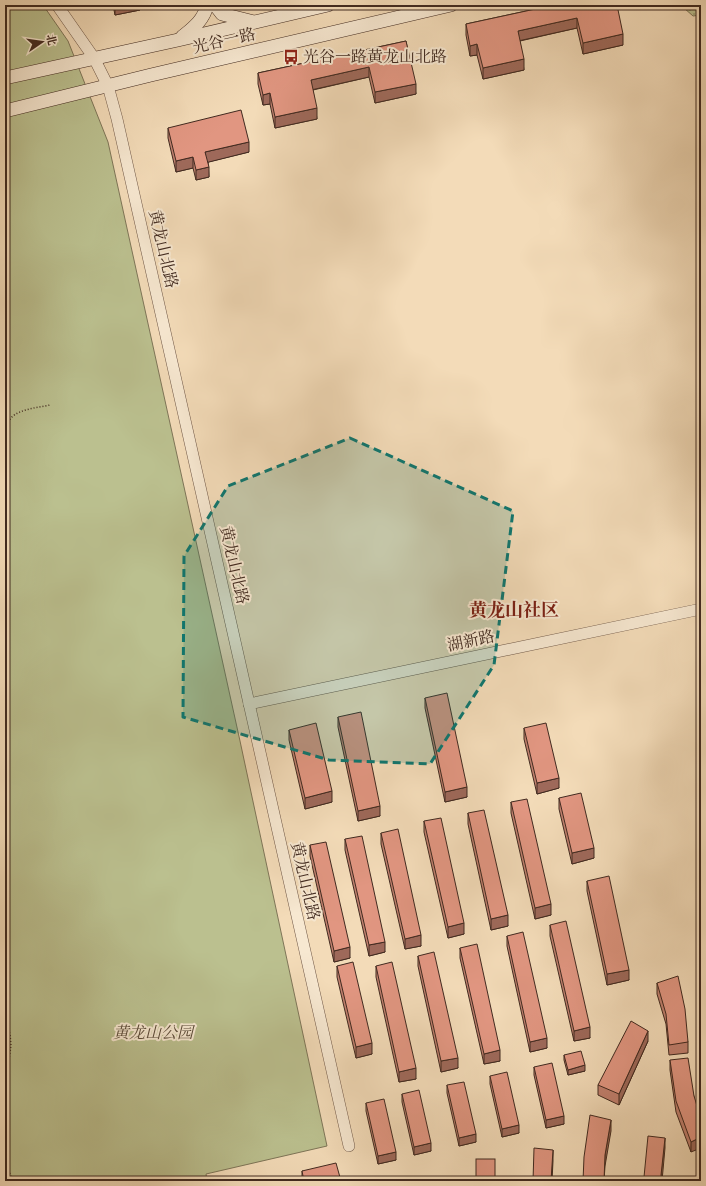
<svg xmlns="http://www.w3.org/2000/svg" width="706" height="1186" font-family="Alegreya,'Noto Serif SC',serif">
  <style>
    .grass { fill: url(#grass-dots); stroke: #7e7558 }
    .park { fill: #bbc08f; stroke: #7e7558 }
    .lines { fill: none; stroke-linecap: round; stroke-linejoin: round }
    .tertiary-casing { stroke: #6e5646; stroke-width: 12 }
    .secondary-casing { stroke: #412a20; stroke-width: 14 }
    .path { stroke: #412a20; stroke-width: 1.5; stroke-dasharray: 1 2; stroke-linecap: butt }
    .tertiary { stroke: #f7e8d1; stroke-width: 11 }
    .secondary { stroke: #f7e8d1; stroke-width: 13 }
    .wall { fill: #c2816f; stroke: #412a20 }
    .shaded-wall { fill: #9e695a; stroke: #412a20 }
    .building { fill: #e19681; stroke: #412a20 }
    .marked { fill: #0f766e; fill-opacity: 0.2; stroke: #0f766e; stroke-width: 3; stroke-dasharray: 8 5; stroke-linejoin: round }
    .labels { text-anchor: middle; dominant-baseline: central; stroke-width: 4; stroke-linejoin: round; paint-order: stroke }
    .street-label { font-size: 16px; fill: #412a20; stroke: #f7e8d1 }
    .poi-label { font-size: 16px; fill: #412a20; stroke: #f7e8d1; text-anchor: start }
    .park-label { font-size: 16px; font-style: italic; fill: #594836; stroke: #f7e8d1 }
    .quarter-label { font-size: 18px; font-weight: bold; fill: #7a1f14; stroke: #f7e8d1 }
  </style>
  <defs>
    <pattern id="grass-dots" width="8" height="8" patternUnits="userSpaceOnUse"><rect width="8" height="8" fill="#bbc08f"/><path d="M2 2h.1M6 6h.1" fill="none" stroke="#9a9c74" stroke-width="1.8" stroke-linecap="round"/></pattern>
  </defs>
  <rect width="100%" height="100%" fill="#f3dbb8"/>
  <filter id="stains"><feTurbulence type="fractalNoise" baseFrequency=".005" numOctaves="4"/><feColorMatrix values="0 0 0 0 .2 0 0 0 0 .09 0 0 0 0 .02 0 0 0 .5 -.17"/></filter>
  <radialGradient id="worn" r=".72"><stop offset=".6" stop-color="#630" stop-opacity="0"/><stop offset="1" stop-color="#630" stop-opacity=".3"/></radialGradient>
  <!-- grass -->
  <path class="grass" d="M683,5h18v10l-8,1 -9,-8z"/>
  <!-- park -->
  <path class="park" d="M5,5h38l25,36 40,101 132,599 87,405 -121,28 1,7h-202z"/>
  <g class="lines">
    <!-- tertiary casing -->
    <g class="tertiary-casing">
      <g id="tertiary">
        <path d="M57,5l37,53 14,28 9,33 232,1027"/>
        <path d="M249,704l452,-95"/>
      </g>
    </g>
    <!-- secondary casing -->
    <g class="secondary-casing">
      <g id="secondary">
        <path d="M215,5l7,9 32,8"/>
        <path d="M182,37c11,-9 22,-17 25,-32"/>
        <path d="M5,78l173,-38 150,-35"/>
        <path d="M5,111l146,-36 300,-70"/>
      </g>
    </g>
    <!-- path -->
    <g class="path">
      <path d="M5,442h1c2,-6 0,-13 2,-19 5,-14 29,-15 42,-18"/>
      <path d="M5,1021l5,13 1,12 -6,39"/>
      <path d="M5,1162l8,19"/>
    </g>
    <!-- tertiary -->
    <use href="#tertiary" class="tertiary"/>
    <!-- secondary -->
    <use href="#secondary" class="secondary"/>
  </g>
  <!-- wall -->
  <g class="wall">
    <path d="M113,5h27v5l-25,5z"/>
    <path d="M554,5l69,40 -40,9 -6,-26 -57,13 4,29 -41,9 -6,-24 -7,1 -4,-21v-11z"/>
    <path d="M406,41l10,53 -41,9 -6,-26 -56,13 4,29 -42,9 -5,-24 -7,1 -5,-21v-11z"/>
    <path d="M168,128l81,24 -41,10 1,15 -13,3 -3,-12 -17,4 -8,-34z"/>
    <path d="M425,698l42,99 -22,5 -20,-94z"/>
    <path d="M338,717l42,99 -22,5 -20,-94z"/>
    <path d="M524,728l35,60 -22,6 -13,-55z"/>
    <path d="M289,730l43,72 -27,7 -16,-69z"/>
    <path d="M559,798l35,60 -22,6 -13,-55z"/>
    <path d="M511,802l40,113 -16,4 -24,-106z"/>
    <path d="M468,813l40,113 -17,4 -23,-106z"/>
    <path d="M424,821l40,113 -16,4 -24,-106z"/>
    <path d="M381,833l40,113 -16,3 -24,-105z"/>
    <path d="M345,839l40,113 -16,4 -24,-106z"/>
    <path d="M310,845l40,113 -16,4 -24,-106z"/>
    <path d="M587,881l42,99 -22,5 -20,-94z"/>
    <path d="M550,925l40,113 -16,3 -24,-105z"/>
    <path d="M507,936l40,112 -17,4 -23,-106z"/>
    <path d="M460,948l40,113 -16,3 -24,-106z"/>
    <path d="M418,956l40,112 -17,4 -23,-106z"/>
    <path d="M337,966l35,88 -16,4 -19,-81z"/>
    <path d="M376,966l40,113 -17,3 -23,-105z"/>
    <path d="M657,983l31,59v11l-19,2 -3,-31 -9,-30z"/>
    <path d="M648,1041l-29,64 -21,-10v-10z"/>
    <path d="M564,1055l21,16 -17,4 -4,-15z"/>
    <path d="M670,1060l24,36 -3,56 -15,-40 -6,-42z"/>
    <path d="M534,1067l30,57 -18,4 -12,-53z"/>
    <path d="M490,1076l29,57 -17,4 -12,-53z"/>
    <path d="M447,1085l29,57 -17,4 -12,-53z"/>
    <path d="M402,1094l29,57 -17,4 -12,-53z"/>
    <path d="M366,1103l30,57 -18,4 -12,-53z"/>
    <path d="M302,1171l39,10h-39z"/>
  </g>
  <!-- shaded-wall -->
  <g class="shaded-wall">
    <path d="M115,5h25v5l-25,5z"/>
    <path d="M577,18v10l-59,13v-10z"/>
    <path d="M623,34v11l-40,9v-11z"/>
    <path d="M477,44v11l-7,1v-10z"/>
    <path d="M524,59v11l-41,9v-11z"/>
    <path d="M369,67v10l-58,13v-10z"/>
    <path d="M416,84v10l-41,9v-11z"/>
    <path d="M270,93v11l-7,1v-10z"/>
    <path d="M317,108v11l-42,9v-11z"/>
    <path d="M249,142v10l-44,11v-11z"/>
    <path d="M193,157v11l-17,4v-11z"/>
    <path d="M209,167v10l-13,3v-10z"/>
    <path d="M559,778v10l-22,6v-11z"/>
    <path d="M467,787v10l-22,5v-10z"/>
    <path d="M332,791v11l-27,7v-11z"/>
    <path d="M380,806v10l-22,5v-10z"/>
    <path d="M594,848v10l-22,6v-11z"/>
    <path d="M551,904v11l-16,4v-11z"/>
    <path d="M508,915v11l-17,4v-11z"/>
    <path d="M464,923v11l-16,4v-11z"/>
    <path d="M421,935v11l-16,3v-10z"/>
    <path d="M385,942v10l-16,4v-11z"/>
    <path d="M350,947v11l-16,4v-11z"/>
    <path d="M629,970v10l-22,5v-11z"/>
    <path d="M590,1027v11l-16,3v-10z"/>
    <path d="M648,1031v10l-29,64v-11z"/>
    <path d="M547,1038v10l-17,4v-10z"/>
    <path d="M372,1043v11l-16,4v-11z"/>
    <path d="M500,1050v11l-16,3v-10z"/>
    <path d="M458,1058v10l-17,4v-11z"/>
    <path d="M585,1065v6l-17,4v-5z"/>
    <path d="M416,1068v11l-17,3v-10z"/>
    <path d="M564,1116v8l-18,4v-8z"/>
    <path d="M611,1120v11l-6,35 -1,15 1,-26z"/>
    <path d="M519,1125v8l-17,4v-8z"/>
    <path d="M476,1134v8l-17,4v-8z"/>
    <path d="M701,1137v11l-10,4v-10z"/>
    <path d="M665,1138v10l-3,33 -1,-6z"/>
    <path d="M431,1143v8l-17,4v-8z"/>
    <path d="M553,1150v11l-1,20h-1z"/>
    <path d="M396,1152v8l-18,4v-8z"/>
  </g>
  <!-- building -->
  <g class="building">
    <path d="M554,5h63l6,29 -40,9 -6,-25 -59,13 6,28 -41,9 -6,-24 -7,2 -4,-22z"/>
    <path d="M406,41l10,43 -41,8 -6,-25 -58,13 6,28 -42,9 -5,-24 -7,2 -5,-22z"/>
    <path d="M241,110l8,32 -44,10 4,15 -13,3 -3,-13 -17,4 -8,-33z"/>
    <path d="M447,693l20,94 -22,5 -20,-94z"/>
    <path d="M361,712l19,94 -22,5 -20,-94z"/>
    <path d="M316,723l16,68 -27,7 -16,-68z"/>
    <path d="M546,723l13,55 -22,5 -13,-55z"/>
    <path d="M581,793l13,55 -22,5 -13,-55z"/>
    <path d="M527,799l24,105 -16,4 -24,-106z"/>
    <path d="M484,810l24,105 -17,4 -23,-106z"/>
    <path d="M441,818l23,105 -16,4 -24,-106z"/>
    <path d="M398,829l23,106 -16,4 -24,-106z"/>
    <path d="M362,836l23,106 -16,3 -24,-106z"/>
    <path d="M326,842l24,105 -16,4 -24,-106z"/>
    <path d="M609,876l20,94 -22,4 -20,-93z"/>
    <path d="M566,921l24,106 -16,4 -24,-106z"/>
    <path d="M523,932l24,106 -17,4 -23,-106z"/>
    <path d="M477,944l23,106 -16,4 -24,-106z"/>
    <path d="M434,952l24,106 -17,3 -23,-105z"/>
    <path d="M353,962l19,81 -16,4 -19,-81z"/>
    <path d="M392,962l24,106 -17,4 -23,-106z"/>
    <path d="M678,976l7,33 3,33 -19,3 -3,-31 -9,-31z"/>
    <path d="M631,1021l17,10 -29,63 -21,-9z"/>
    <path d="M581,1051l4,14 -17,5 -4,-15z"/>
    <path d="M688,1058l6,38 7,23v18l-10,5 -15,-41 -6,-41z"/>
    <path d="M552,1063l12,53 -18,4 -12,-53z"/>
    <path d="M507,1072l12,53 -17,4 -12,-53z"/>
    <path d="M464,1082l12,52 -17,4 -12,-53z"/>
    <path d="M419,1090l12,53 -17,4 -12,-53z"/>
    <path d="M384,1099l12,53 -18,4 -12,-53z"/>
    <path d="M590,1115l21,5 -6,35 -1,26h-21l1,-24z"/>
    <path d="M648,1136l17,2 -4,37 1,6h-18v-4z"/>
    <path d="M534,1148l19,2 -2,31h-18z"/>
    <rect x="476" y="1159" width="19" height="22"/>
    <path d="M336,1163l5,18h-37l-2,-10z"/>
    <path d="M263,1178v3h-13z"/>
  </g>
  <!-- marked area -->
  <path class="marked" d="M350,438l163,73 -19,154 -64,99 -101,-4 -146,-43 1,-161 44,-70z"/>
  <!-- icons -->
  <defs>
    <g id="bus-bare" transform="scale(1.2)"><path d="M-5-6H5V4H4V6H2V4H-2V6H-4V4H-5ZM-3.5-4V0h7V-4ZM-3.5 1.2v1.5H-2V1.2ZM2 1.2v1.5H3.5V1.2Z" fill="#8f2418" stroke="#f7e8d1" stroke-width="2.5" paint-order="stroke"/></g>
  </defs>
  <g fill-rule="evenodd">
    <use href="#bus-bare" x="291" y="57"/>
  </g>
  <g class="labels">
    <!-- street labels -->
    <g class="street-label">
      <text transform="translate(224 41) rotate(-13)">光谷一路</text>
      <text transform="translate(163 249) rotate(77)">黄龙山北路</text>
      <text transform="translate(234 565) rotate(77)">黄龙山北路</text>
      <text transform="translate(471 641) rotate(-12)">湖新路</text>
      <text transform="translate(305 881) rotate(77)">黄龙山北路</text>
    </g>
    <!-- poi labels -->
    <g class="poi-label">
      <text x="303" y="57">光谷一路黄龙山北路</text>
    </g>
    <!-- park labels -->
    <g class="park-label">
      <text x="153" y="1033">黄龙山公园</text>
    </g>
    <!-- quarter labels -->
    <g class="quarter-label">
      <text x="514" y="610">黄龙山社区</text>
    </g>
  </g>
  <!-- margin -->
  <rect width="706" height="1186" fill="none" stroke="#f3dbb8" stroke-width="20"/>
  <rect x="6" y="6" width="694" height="1174" fill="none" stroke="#412a20" stroke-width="2"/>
  <rect x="10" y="10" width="686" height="1166" fill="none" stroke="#412a20"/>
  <!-- north arrow -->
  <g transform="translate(42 42) rotate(77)" stroke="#f7e8d1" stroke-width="3" paint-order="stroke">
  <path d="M0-3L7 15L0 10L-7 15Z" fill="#412a20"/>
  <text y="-6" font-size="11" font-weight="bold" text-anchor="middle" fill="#412a20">北</text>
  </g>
  <rect width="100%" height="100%" filter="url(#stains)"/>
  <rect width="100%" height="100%" fill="url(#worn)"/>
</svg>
